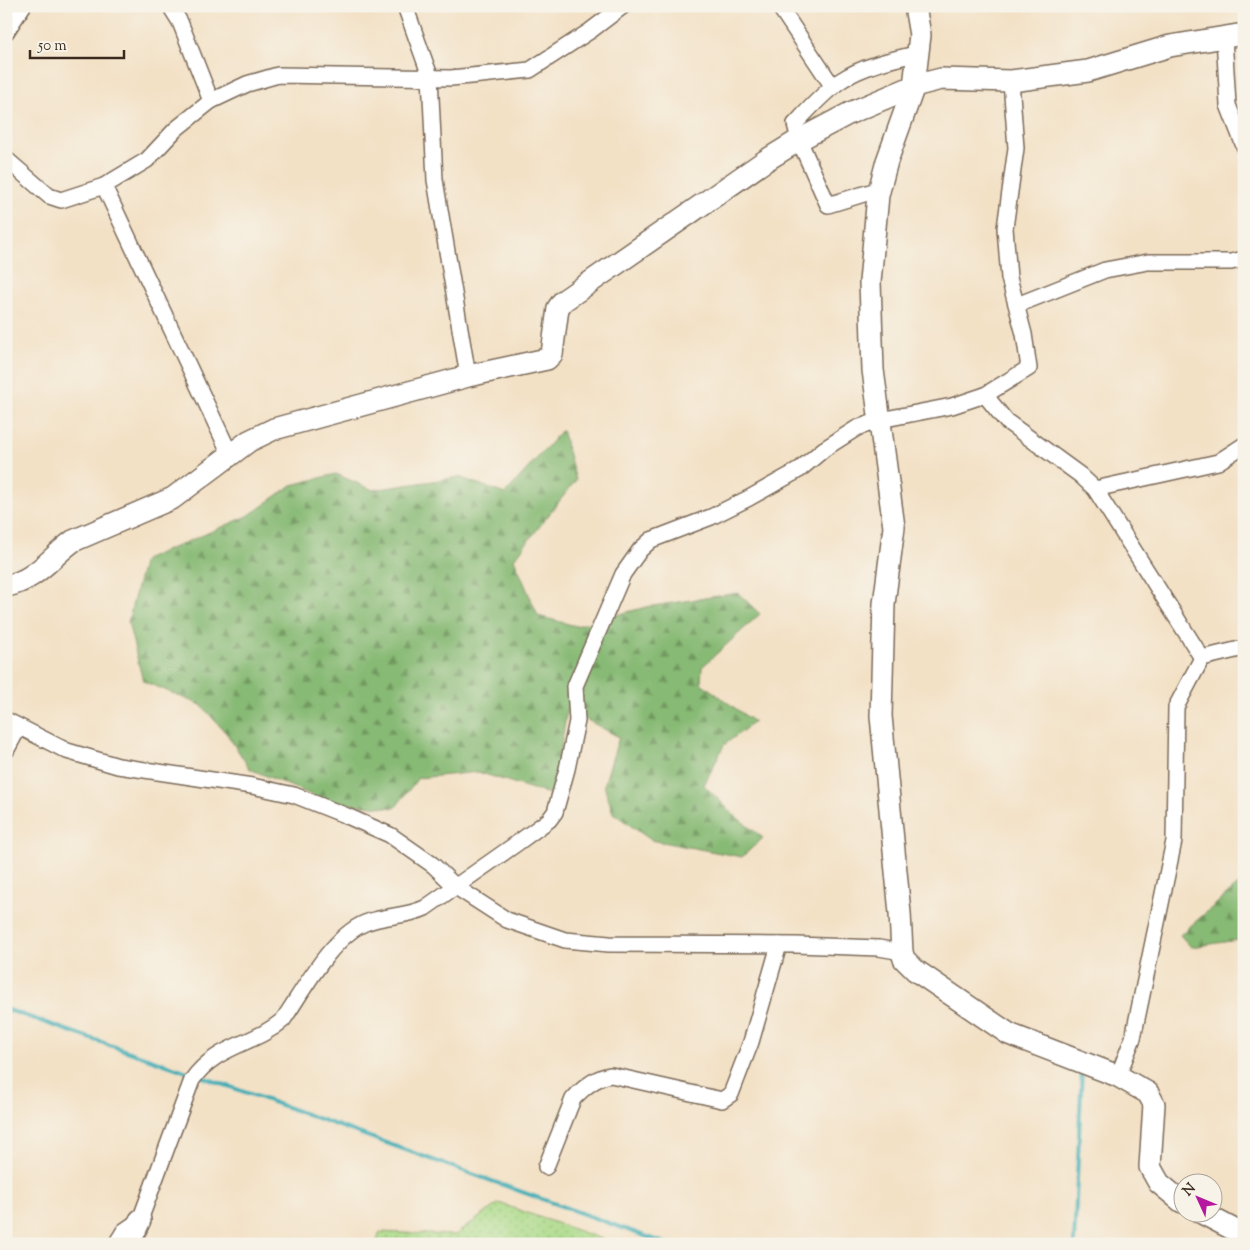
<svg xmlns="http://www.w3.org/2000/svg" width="1250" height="1250" font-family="'Sorts Mill Goudy',serif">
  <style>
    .grass { fill: url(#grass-dots); stroke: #728253 }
    .forest { fill: url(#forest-firs); stroke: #617249 }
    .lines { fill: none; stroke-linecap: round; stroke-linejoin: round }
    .stream { stroke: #3cadb6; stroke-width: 4 }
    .street-casing { stroke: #7b6a59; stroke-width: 18 }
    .secondary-casing { stroke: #7b6a59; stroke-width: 24 }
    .street { stroke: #fff; stroke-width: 15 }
    .secondary { stroke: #fff; stroke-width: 21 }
  </style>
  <defs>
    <pattern id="grass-dots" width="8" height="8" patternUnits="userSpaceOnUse" patternTransform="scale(1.25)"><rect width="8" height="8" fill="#aada88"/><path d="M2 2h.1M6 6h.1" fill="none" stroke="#93bb75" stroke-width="1.8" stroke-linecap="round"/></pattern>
    <pattern id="forest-firs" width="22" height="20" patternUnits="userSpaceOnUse" patternTransform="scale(1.25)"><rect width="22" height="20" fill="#87ba74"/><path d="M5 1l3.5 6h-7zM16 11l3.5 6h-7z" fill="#70975f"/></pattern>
  </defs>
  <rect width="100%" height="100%" fill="#f7f3e8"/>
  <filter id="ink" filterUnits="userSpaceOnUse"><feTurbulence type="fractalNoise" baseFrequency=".02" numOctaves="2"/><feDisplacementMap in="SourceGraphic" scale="10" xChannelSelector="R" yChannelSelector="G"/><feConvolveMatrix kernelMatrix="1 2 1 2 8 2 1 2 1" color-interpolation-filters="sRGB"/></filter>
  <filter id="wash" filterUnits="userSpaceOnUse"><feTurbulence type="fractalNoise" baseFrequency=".0096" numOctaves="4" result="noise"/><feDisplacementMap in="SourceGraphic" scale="20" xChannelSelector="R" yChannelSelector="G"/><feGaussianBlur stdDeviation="1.12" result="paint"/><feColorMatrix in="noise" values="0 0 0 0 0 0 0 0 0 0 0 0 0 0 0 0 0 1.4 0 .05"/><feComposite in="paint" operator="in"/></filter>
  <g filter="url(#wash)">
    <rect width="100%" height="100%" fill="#f3e1c6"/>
    <!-- grass -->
    <path class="grass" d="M499,1203l117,41h-240l4,-12 75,3z"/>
    <!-- forest -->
    <g class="forest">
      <path d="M562,430l14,50 -62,79 24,57 38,10 70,-19 92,-14 22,21 -58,53 -1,16 53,39 -30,23 -20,40 30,30 29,23 -21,19 -91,-17 -38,-27 -9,-28 15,-48 -52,-28 -10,65 -8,20 -71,-22 -60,6 -23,30 -67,-6 -78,-33 -23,-35 -26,-29 -58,-24 -15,-59 16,-62 104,-44 44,-31 44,-11 37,16 86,-13 46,17z"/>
      <path d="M1244,880v59l-53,8 -11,-12z"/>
    </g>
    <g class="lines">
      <!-- stream -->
      <g class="stream">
        <path d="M6,1009l187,65"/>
        <path d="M200,1076l467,168"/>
        <path d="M1074,1244l8,-175"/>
      </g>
    </g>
  </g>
  <g filter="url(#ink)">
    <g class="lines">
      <!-- street casing -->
      <g class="street-casing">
        <g id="street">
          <path d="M170,6l10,16 31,79"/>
          <path d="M405,6l25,70 5,104 33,196"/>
          <path d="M779,6l54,81"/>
          <path d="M6,32l17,-26"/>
          <path d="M1224,37l4,68 16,41"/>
          <path d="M6,159l43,37 12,4 43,-14 43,-26 29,-31 35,-28 36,-17 31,-9 173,3 79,-8 60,-39 33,-25"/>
          <path d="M104,186l126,268"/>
          <path d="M880,189l-52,16 -29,-65 -4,-16c14,-15 28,-31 45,-43 22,-15 53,-22 80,-28"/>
          <path d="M1017,305l88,-35 43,-8h83l13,-3"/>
          <path d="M985,395l21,26 74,54 15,14 107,169"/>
          <path d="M1095,489l123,-27 26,-17"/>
          <path d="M1202,658l42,-10"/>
          <path d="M6,720l61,31 51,15 134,20 42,9 53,21 43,19 43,30 23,22 51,33 58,20 44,4 187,1 83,3 23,4"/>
          <path d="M6,751l13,-24"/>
          <path d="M1118,1076l15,-38 41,-197 2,-134 26,-49"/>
          <path d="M546,1167l27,-68c10,-11 23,-22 38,-24l111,25 9,-6 20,-52 28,-97"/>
          <path d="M116,1244l8,-13 16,-11 52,-140c24,-35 62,-35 91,-60 20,-29 48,-83 82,-97 19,-8 41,-6 60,-15l91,-64 33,-24 6,-8 12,-43 10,-48 -2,-35 48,-112 17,-24 11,-10 60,-23 38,-19 50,-28 25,-21 33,-21 23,-8 72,-14 33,-11 44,-27 -5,-34 -15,-56 -4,-50 11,-80 -5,-67"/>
        </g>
      </g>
      <!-- secondary casing -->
      <g class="secondary-casing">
        <g id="secondary">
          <path d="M915,6l5,29 -6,51 -27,75 -9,34 -8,87 3,88 21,157 -10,77 -3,112 19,197 2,39 2,7 11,11 94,64 109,42 30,17 6,11 -4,63 9,16 23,19"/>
          <path d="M6,586c29,-5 45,-29 67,-45l100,-43 76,-57 25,-12 194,-53 79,-17 5,-5 6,-46 5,-7 202,-140 34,-21 51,-27 64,-27 27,-7 70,2 77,-10 82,-25 74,-12"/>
          <path d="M1200,1212l44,23"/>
          <path d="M132,1244l1,-9 7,-15"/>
        </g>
      </g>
      <!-- street -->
      <use href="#street" class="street"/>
      <!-- secondary -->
      <use href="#secondary" class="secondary"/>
    </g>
  </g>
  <!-- margin -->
  <rect width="1250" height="1250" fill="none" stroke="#f7f3e8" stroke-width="25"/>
  <!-- north arrow -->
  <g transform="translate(1198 1198) rotate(314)"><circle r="24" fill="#f7f3e8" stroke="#aca397"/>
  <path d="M0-4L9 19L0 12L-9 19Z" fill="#b5179e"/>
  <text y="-8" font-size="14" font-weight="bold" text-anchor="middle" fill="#3b2a1e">N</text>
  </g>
  <!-- scale -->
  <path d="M30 50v8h94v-8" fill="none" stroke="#3b2a1e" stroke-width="2.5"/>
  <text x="38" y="50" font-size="15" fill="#3b2a1e" stroke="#f7f3e8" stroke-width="4" paint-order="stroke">50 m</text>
</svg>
